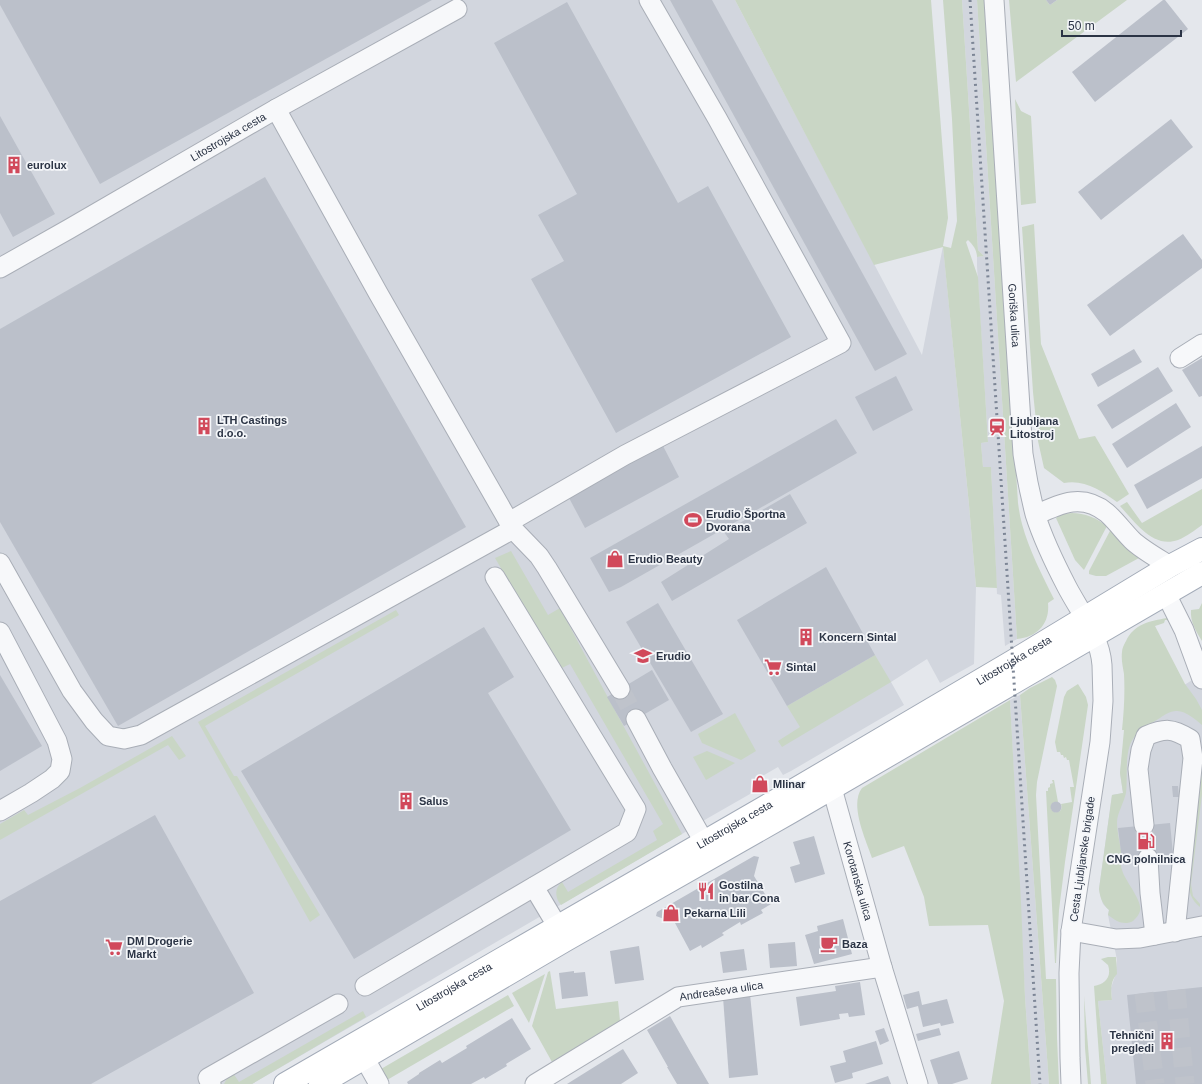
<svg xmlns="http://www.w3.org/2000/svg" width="1202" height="1084" font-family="Helvetica,sans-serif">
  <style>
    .built { fill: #d2d6de }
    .green { fill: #c9d6c5 }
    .building { fill: #bbc0ca }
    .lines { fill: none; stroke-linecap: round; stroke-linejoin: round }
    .minor-tunnel { stroke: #bfc3cb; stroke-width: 19; stroke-dasharray: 19 10; stroke-linecap: butt }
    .minor-casing { stroke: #a9aeb7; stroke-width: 21 }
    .major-casing { stroke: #a3abb8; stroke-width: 24 }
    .minor { stroke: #f7f8fa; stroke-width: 19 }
    .major { stroke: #fff; stroke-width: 22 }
    .rail { stroke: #7d8696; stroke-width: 3; stroke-dasharray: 2 4; stroke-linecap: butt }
    .labels { text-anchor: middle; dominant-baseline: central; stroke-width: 3.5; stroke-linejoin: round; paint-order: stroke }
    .street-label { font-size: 11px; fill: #2b3445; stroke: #f4f6f9 }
    .poi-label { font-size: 11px; font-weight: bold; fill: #2b3445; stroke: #f4f6f9; text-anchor: start }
  </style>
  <rect width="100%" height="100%" fill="#e4e7ec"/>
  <!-- built -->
  <g class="built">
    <path d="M0,0h735l187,355 21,-109 26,259 7,82 -2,77 -34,19 -13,-24 -36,23 13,23 -113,66 -8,4 -5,-8 -19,11 5,8 -56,32 -26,16 -430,250h-252z"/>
    <path d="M962,0h15l40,639 -12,7 -4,-51 -4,-1 -6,-126h-8l-2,-25 7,-1 -11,-176v-9l7,-1 -6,-6z"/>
    <path d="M1202,674v410h-95l-9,-83 14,-1 -1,-12 4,-12 2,-16 -9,-45 1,-5 -6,-6 -2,-6 -2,-9 13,-94 11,-2 -3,-20 5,-43 56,-43z"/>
    <path d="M1020,695l29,389h-18l-6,-87 -15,-297z"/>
  </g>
  <!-- green -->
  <g class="green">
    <path d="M735,0h196l17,218 -5,28 8,2 6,-27 -5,-102 -9,-119h19l16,250 6,6 -7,1c0,-7 -4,-12 -9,-17l-2,2 12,35 10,165 -7,1 2,24h8l6,121 -21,-1 -7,-82 -26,-258 -69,18z"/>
    <path d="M977,0h9l32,503c1,7 2,14 4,21 7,26 20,51 32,75l-6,4c2,20 -10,34 -31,36z"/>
    <path d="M1009,0h37l4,5 7,-5h70l-111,82z"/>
    <path d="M1015,99l6,12 10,5 5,87 -15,2z"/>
    <path d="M1034,224l7,120 38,95 16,-3 34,58 -12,8c-15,-11 -33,-23 -53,-19l-20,-15 -6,-27 -5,-49 -11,-165z"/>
    <path d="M1202,489v36c-7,5 -16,12 -24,15 -25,9 -43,-18 -58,-34l7,-4 15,21z"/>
    <path d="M1072,513c13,0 24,5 35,13l-23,44 -9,-10 -19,-42 5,-4z"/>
    <path d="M1111,529l28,29 -33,18h-10l-7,-2v-3z"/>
    <path d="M511,551l37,64 12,-7c40,76 82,151 122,226l-121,71c-6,-7 -7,-17 1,-23l6,10 89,-52 -4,-9 10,-7 -93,-160 -10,5 -65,-111z"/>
    <path d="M1202,603v38c-6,-10 -12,-19 -11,-31l8,-1z"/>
    <path d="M396,610l3,5 -194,111 29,50h3l83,139 -10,7 -112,-200z"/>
    <path d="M1167,618l4,4 -1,1 -3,-3h-2l-1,3 -9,3 30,58 11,15 6,11v15c-6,-5 -17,-15 -26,-14 -6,0 -12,4 -16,7 -10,6 -21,11 -27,21 -9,13 -5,38 -7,54 -2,9 -9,21 -9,29 0,12 4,24 5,36 0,4 -2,8 0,12 3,11 21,31 18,41 -1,4 -4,7 -7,10 -9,5 -17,0 -25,-6l1,-5c-7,-6 -9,-13 -10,-21l13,-94 11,-2 -3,-20 4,-43h-2c2,-19 3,-37 2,-56 -1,-7 -3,-14 -2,-22 0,-4 2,-7 4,-11 8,-17 24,-20 41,-23z"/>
    <path d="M875,655l16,27 -109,65 -4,-6 22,-14 -13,-21z"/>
    <path d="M1052,677l3,3 2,6 -20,96 -1,13 10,184h10l1,59 2,46h-10l-29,-389 10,-7z"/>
    <path d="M1078,684l8,13 2,8 -23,157 -6,48 -3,53h-1l-9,-172h2v-3l2,-1v-3l3,-1 -1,-3h2l4,22h-4l-3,3v4l3,3c6,1 9,-3 7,-8l11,-2 -2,-15h4l-5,-27h-2l-1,-3 -2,1 -1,-3h-2l-1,-3h-3l-2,-10 9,-45 3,-6z"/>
    <path d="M1010,700l11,202 4,95 6,87h-40l13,-83 -16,-76 -59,1 -5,-29 -20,-51 -32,12c-6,-18 -23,-53 -10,-70z"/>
    <path d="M735,713l21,38 -15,9 -39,-17 -4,-9z"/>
    <path d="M172,736l14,20 -7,4 -11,-15 -168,95v-16l24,-14 4,5 52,-27z"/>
    <path d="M707,751l28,12 -29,17 -13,-23z"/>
    <path d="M1202,772v22l-11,90 2,12 7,8v3c-9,-7 -11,-15 -12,-26z"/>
    <path d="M1108,957h8l1,17c-7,7 -6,18 -5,26l-14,1 9,83h-6l-7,-98c11,-2 18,-9 14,-21l-7,-6z"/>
    <path d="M550,971l6,38 62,-8 2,20 -68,41 -20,-36 16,-54z"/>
    <path d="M545,974l-16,49 -17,-30z"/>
    <path d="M508,995l6,11 -127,74 -6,-11z"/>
    <path d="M1084,996l7,88h-3l-3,-36z"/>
    <path d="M363,1011l3,6 -114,67h-28l4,-8 5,-3 6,9z"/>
  </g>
  <!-- building -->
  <g class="building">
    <path d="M0,0h432l-332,184 -100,-179z"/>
    <path d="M670,0h42l195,354 -32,17z"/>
    <path d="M1046,0h11l-7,5z"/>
    <path d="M1163,0h2l23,29 -93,73 -23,-30z"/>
    <path d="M567,2l111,201 30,-17 83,151 -175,96 -85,-154 33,-18 -26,-46 39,-21 -83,-151z"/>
    <path d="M0,116l55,98 -42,23 -13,-24z"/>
    <path d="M1171,119l22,28 -92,73 -23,-28z"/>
    <path d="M265,177l201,350 -348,199 -118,-204v-193z"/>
    <path d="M1183,234l19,26v8l-92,68 -23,-31z"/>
    <path d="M1134,349l8,13 -44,25 -7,-13z"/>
    <path d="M1202,358v38l-3,1 -17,-27z"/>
    <path d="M1158,367l15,24 -61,38 -15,-24z"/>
    <path d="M896,376l17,34 -40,21 -18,-34z"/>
    <path d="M1176,403l15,24 -64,41 -15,-24z"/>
    <path d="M836,419l21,34 -236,134 -12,5 -19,-34z"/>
    <path d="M662,444l17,33 -94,51 -17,-32z"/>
    <path d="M1202,446v32l-55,31 -13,-24z"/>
    <path d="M790,494l17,29 -135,78 -11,-19 68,-43 -5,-7z"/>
    <path d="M826,567l49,88 -88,51 -50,-86z"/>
    <path d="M658,603l65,111 -32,18 -65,-110z"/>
    <path d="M484,627l30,50 -26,16 83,137 -217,129 -113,-188z"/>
    <path d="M652,670l17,30 -45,26 -17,-29z"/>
    <path d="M0,675l42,71 -42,25z"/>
    <path d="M1172,786h6l1,11h-6z"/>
    <circle cx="1056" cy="807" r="5.5"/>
    <path d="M155,815l99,178 -163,91h-91v-183z"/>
    <path d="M1170,823l3,32 -51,5 -4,-32z"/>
    <path d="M814,836l11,38 -30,9 -5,-16 10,-3 -7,-22z"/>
    <path d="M754,856l5,1 -5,19 17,28 -10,6 2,3 -22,12 -1,-3 -18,11 2,2 -22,13 -1,-3 -11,6 -15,-28 -19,-7 1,-4z"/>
    <path d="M843,919l9,35 -38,10 -9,-29 13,-4 -1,-5z"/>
    <path d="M795,942l2,24 -27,2 -2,-24z"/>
    <path d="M639,946l5,34 -29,4 -5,-33z"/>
    <path d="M744,949l3,21 -24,3 -3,-21z"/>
    <path d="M574,971v2l11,-1 3,24 -26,3 -3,-26z"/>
    <path d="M860,982l5,33 -16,2 -1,-4 -9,1 1,5 -40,7 -4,-29 40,-6 -1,-5z"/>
    <path d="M1202,987v97h-66l-9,-89z"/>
    <path d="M919,991l3,14 25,-6 7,24 -13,3 -1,-3 -17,4 -5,-21 -11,3 -4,-14z"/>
    <path d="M750,994l8,81 -29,3 -6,-81z"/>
    <path d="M670,1016l21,37 18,31h-32l-10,-17h1l-21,-37z"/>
    <path d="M512,1018l19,31 -25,15 1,2 -22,13 -1,-2 -13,7h-63l-1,-2 12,-8v-1l21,-13 2,3 25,-15 -1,-2z"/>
    <path d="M884,1028l5,13 -9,4 -5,-14z"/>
    <path d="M939,1028l2,7 -23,6 -2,-7z"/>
    <path d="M876,1041l7,23 -31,9 1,5 -18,5 -5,-17 16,-4 -3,-11z"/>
    <path d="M623,1049l15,24 -17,11h-54z"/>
    <path d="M959,1051l9,28 -16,5h-14l-8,-24z"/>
    <path d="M888,1076l3,8h-26z"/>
  </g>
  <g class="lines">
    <!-- minor-tunnel -->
    <g class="minor-tunnel">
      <path d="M620,689l16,30"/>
      <path d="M1144,825l4,33"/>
      <path d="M1176,990l9,94"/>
      <path d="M1144,993l11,91"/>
    </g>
    <!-- minor casing -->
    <g class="minor-casing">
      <g id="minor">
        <path id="s1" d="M994,0l29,454c3,20 7,40 12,60 8,25 20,50 32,73 13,25 33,49 35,78l1,36 -3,41 -29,189 -2,42 1,85 1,26"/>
        <path d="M276,109l102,184 135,236 26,27 8,12 73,121"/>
        <path id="s2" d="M0,268l69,-39 207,-120 181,-100"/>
        <path d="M1180,358l22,-14"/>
        <path d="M1036,515c25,-12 47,-22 71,-2 9,8 17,19 25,27 9,9 27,19 38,26"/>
        <path d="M509,522l116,-67 216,-112 -124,-225 -68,-118"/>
        <path d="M0,563l72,128 22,30 14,15 16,3 17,-4 372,-206"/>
        <path d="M1166,594l18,36 18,49"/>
        <path d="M0,632l57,109 5,18 -2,12 -8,8 -21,14 -31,18"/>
        <path d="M636,719l26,49 49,86"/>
        <path id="s3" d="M828,774l54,193 36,117"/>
        <path d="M1144,825l-6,-56 3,-19 5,-14c19,-8 26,-8 44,3l3,19 -18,174"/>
        <path d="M1148,858l2,35 5,42"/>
        <path d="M534,887l31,52"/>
        <path d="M1071,931l45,8 24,-1 62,-12"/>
        <path d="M365,986l262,-154 9,-23 -141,-232"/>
        <path d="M357,1045l22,39"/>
        <path d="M211,1084l-3,-6 130,-74"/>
        <path id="s4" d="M535,1084l143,-87 204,-30"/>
      </g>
    </g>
    <!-- major casing -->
    <g class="major-casing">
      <g id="major">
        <path id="s5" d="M285,1084l497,-287 231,-136 157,-95 32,-17"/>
        <path d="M320,1084l246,-144 225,-128 411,-239"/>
      </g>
    </g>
    <!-- minor -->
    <use href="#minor" class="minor"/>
    <!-- major -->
    <use href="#major" class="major"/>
    <!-- rail -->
    <path class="rail" d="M970,0l70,1084"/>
  </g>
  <!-- icons -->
  <defs>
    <g id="building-bare" transform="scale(1.38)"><path d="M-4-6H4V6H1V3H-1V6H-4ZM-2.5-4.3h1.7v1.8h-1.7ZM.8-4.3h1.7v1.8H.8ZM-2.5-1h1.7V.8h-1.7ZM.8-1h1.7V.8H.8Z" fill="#d1495b" stroke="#f4f6f9" stroke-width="2.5" paint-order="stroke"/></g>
    <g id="station-bare" transform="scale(1.38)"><path d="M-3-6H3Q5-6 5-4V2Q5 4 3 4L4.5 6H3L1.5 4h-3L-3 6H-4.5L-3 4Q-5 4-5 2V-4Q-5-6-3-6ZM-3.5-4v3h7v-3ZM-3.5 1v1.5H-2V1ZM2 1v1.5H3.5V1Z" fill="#d1495b" stroke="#f4f6f9" stroke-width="2.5" paint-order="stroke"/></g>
    <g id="stadium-bare" transform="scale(1.38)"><path d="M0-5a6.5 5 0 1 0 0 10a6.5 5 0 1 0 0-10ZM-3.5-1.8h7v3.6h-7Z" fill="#d1495b" stroke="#f4f6f9" stroke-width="2.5" paint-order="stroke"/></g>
    <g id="shop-bare" transform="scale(1.38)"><path d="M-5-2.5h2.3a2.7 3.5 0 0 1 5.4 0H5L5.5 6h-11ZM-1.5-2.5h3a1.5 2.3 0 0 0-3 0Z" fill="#d1495b" stroke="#f4f6f9" stroke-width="2.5" paint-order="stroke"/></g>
    <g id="school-bare" transform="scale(1.38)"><path d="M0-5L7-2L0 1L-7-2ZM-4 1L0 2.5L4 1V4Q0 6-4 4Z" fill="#d1495b" stroke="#f4f6f9" stroke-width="2.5" paint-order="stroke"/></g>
    <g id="supermarket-bare" transform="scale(1.38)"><path d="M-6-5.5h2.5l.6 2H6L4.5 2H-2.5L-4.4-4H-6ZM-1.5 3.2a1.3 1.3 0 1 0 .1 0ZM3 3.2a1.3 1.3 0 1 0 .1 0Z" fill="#d1495b" stroke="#f4f6f9" stroke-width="2.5" paint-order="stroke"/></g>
    <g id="fuel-bare" transform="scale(1.38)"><path d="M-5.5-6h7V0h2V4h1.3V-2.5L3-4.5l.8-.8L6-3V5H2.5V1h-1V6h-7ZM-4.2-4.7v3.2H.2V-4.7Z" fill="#d1495b" stroke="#f4f6f9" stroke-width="2.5" paint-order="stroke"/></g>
    <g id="restaurant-bare" transform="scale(1.38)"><path d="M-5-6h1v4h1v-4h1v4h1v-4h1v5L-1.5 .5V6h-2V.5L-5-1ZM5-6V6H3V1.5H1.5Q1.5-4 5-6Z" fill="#d1495b" stroke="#f4f6f9" stroke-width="2.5" paint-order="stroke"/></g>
    <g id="cafe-bare" transform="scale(1.38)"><path d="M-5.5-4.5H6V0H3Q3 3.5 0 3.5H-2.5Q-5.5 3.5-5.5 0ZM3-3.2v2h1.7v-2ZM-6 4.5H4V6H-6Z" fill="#d1495b" stroke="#f4f6f9" stroke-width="2.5" paint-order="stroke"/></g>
  </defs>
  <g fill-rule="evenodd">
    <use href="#building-bare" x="14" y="165"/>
    <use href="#building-bare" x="204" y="426"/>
    <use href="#station-bare" x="997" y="427"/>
    <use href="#stadium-bare" x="693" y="520"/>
    <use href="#shop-bare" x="615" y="559"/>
    <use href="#building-bare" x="806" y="637"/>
    <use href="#school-bare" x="643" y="656"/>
    <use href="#supermarket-bare" x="773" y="667"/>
    <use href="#shop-bare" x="760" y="784"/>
    <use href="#building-bare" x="406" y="801"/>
    <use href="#fuel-bare" x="1146" y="841"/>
    <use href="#restaurant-bare" x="706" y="891"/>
    <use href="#shop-bare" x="671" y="913"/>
    <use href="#cafe-bare" x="829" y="944"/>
    <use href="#supermarket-bare" x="114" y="947"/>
    <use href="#building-bare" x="1167" y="1041"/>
  </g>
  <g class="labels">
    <!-- street labels -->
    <g class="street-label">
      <text stroke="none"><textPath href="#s2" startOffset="263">Litostrojska cesta</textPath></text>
      <text stroke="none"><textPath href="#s1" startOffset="316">Goriška ulica</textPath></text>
      <text stroke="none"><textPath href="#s5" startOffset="843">Litostrojska cesta</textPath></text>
      <text stroke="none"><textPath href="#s5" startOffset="519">Litostrojska cesta</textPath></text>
      <text transform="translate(1082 859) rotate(-82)">Cesta Ljubljanske brigade</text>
      <text stroke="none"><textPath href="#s3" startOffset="111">Korotanska ulica</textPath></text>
      <text stroke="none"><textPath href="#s5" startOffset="195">Litostrojska cesta</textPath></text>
      <text stroke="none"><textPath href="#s4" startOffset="211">Andreaševa ulica</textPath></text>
    </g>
    <!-- poi labels -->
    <g class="poi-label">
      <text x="27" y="165">eurolux</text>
      <text x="217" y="420">LTH Castings<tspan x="217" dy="13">d.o.o.</tspan></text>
      <text x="1010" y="421">Ljubljana<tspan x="1010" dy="13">Litostroj</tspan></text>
      <text x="706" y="514">Erudio Športna<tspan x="706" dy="13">Dvorana</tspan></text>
      <text x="628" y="559">Erudio Beauty</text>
      <text x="819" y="637">Koncern Sintal</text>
      <text x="656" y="656">Erudio</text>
      <text x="786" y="667">Sintal</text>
      <text x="773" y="784">Mlinar</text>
      <text x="419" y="801">Salus</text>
      <text x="1146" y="859" text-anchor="middle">CNG polnilnica</text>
      <text x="719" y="885">Gostilna<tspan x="719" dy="13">in bar Cona</tspan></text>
      <text x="684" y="913">Pekarna Lili</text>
      <text x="127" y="941">DM Drogerie<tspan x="127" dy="13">Markt</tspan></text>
      <text x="842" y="944">Baza</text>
      <text x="1154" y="1035" text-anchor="end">Tehnični<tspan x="1154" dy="13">pregledi</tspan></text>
    </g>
  </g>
  <!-- scale -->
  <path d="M1062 30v6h119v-6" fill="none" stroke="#2b3445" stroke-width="2"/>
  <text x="1068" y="30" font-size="12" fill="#2b3445" stroke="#f4f6f9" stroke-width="3" paint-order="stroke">50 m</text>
</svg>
